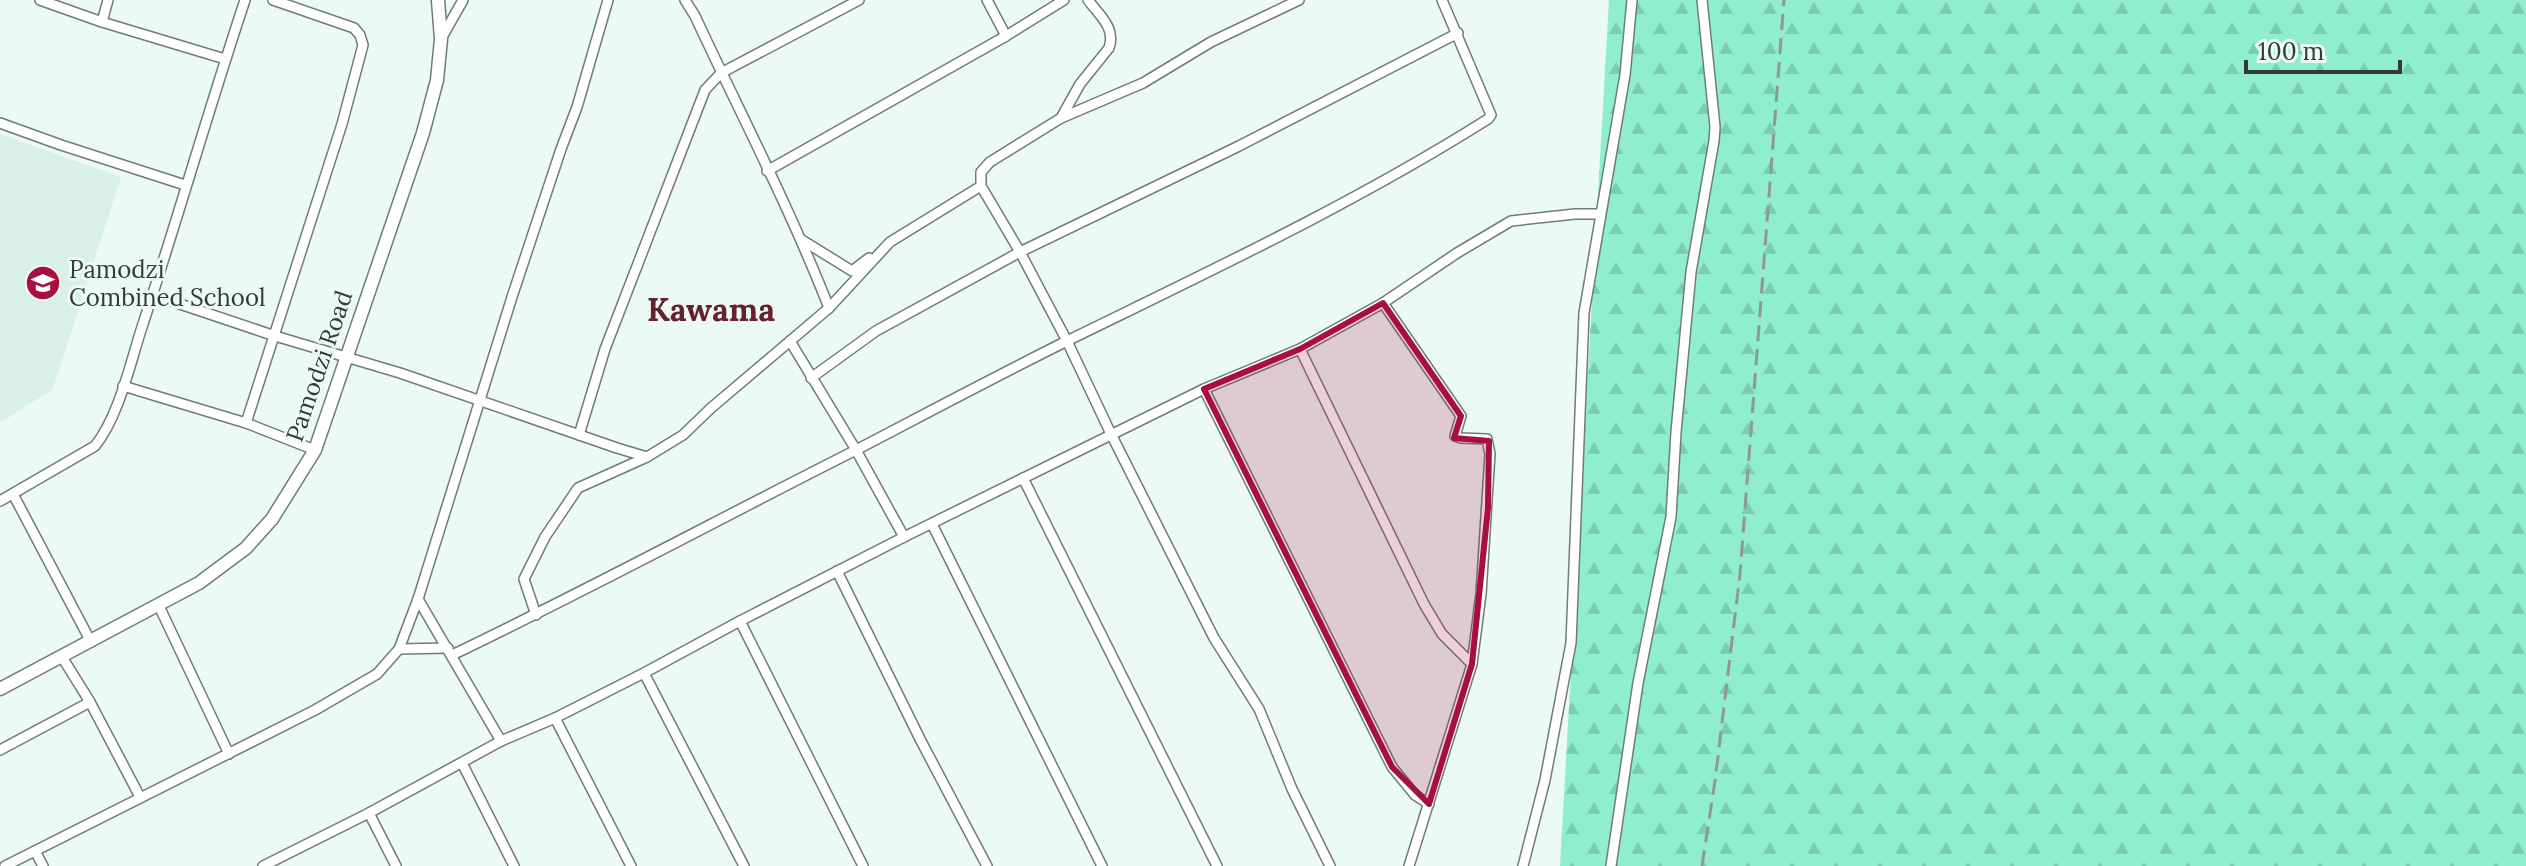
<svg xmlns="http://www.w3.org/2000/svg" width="2526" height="866" font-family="Lora,serif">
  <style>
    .built { fill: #d9f0e7 }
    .forest { fill: url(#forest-firs) }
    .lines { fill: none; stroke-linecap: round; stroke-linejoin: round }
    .street-casing { stroke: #6f7c77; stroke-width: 12 }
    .secondary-casing { stroke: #6f7c77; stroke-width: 15 }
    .street { stroke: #fff; stroke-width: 9 }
    .secondary { stroke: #fff; stroke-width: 12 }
    .rail { stroke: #8e9894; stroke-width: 3; stroke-dasharray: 16 8; stroke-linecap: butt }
    .marked { fill: #a70f3f; fill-opacity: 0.2; stroke: #a70f3f; stroke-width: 6; stroke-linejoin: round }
    .labels { text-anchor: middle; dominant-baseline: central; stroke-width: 6; stroke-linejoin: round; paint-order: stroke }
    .poi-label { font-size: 24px; fill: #343a38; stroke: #ebfaf4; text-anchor: start }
    .street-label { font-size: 24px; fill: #343a38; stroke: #ebfaf4 }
    .district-label { font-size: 32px; font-weight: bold; fill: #66212e; stroke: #ebfaf4 }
  </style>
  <defs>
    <pattern id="forest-firs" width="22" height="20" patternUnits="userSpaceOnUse" patternTransform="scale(2)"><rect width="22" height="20" fill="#8eeecd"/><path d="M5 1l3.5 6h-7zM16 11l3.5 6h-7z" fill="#7bcdb1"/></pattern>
  </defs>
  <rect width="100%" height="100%" fill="#ebfaf4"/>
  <!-- built -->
  <path class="built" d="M0,134l121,43 -68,212 -53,34z"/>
  <!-- forest -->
  <path class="forest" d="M1609,0h917v866h-966z"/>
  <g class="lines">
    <!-- street casing -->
    <g class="street-casing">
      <g id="street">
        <path d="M40,0l62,22"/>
        <path d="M108,0l-6,22 123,37"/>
        <path d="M685,0l10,16c45,97 95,192 134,292"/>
        <path d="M987,0l19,36"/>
        <path d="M1299,0l-88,42 -68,41 -82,35 -71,44 -9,10v14l39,66 47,89 44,93 103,204 45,71 33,80 38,77"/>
        <path d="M441,39l22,-39"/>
        <path d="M1061,118l19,-34 29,-36c7,-20 -9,-32 -21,-48"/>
        <path d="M0,123l61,22 124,40"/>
        <path d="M767,171l239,-135 58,-36"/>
        <path d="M802,240l50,31 17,-13"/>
        <path d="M153,295l122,41 125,37 217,75 30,9"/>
        <path d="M1383,303l78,113 -6,20 6,2 26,1 3,15 -9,140 -9,70 -63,202"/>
        <path d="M790,341l66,109c71,-37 142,-75 215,-111 141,-69 284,-136 417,-220l3,-4 -49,-115"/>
        <path d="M1300,349l124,255 18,30 30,30"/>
        <path d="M811,378l65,-47 144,-79 219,-106 219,-113"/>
        <path d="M123,386l123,37 69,27"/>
        <path d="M1204,389l188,378 23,28 14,9"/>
        <path d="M246,423l96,-299 21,-79 -3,-10 -6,-7 -81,-28"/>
        <path d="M579,435l26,-86 100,-259 16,-17 138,-73"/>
        <path d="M1023,478l194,388"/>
        <path d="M13,494l78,148"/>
        <path d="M0,501l95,-55c24,-30 35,-82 47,-119 36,-109 67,-219 103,-327"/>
        <path d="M932,524l170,342"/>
        <path d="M837,571l84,170 66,125"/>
        <path d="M418,599l83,142"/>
        <path d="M159,606l70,148"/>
        <path d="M536,615l-12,-36 21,-42 33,-49 69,-31 36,-22 28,-27 118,-100 61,-66 91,-56"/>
        <path d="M740,621l123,245"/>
        <path d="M399,649l49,-1"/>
        <path d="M452,655c136,-65 269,-137 404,-205l48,87"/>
        <path d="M62,657l28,45 50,95"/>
        <path d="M644,673l100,193"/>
        <path d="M555,718l76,148"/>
        <path d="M0,750l90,-48"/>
        <path d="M462,763l52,103"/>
        <path d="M369,813l27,53"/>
        <path d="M35,851l8,15"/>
        <path d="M5,866l310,-156 62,-36 22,-25 19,-50 94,-302 49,-148 16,-42 31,-107"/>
        <path d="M263,866l106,-53 132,-72 54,-23 89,-45 96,-52 164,-84 300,-148 96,-40 83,-46 74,-50 54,-32 64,-7h25"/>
        <path d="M1523,866l22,-86 26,-137 13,-330 41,-238 7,-75"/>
        <path d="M1611,866l27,-183 33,-166 5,-85 15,-160 23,-131 1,-14 -13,-127"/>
      </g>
    </g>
    <!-- secondary casing -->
    <g class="secondary-casing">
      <path id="secondary" d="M0,689l199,-106 47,-35 26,-29 43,-69 108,-317 14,-53 4,-41 -3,-39"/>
    </g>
    <!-- street -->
    <use href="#street" class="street"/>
    <!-- secondary -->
    <use href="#secondary" class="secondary"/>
    <!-- rail -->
    <path class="rail" d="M1702,866l13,-85 25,-207 44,-574"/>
  </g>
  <!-- marked area -->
  <path class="marked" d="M1383,303l78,113 -7,22 35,3 -1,67 -16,156 -43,140 -37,-37 -188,-378 96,-40z"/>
  <!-- icons -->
  <defs>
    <g id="school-disc" transform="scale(1.8)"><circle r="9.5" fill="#a70f3f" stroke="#ebfaf4"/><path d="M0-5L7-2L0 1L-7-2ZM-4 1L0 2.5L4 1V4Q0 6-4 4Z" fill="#fff"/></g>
  </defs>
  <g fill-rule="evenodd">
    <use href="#school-disc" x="43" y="283"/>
  </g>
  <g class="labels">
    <!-- poi labels -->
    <g class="poi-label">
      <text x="69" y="269">Pamodzi<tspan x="69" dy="28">Combined School</tspan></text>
    </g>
    <!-- street labels -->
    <g class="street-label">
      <text transform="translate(319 366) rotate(-71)">Pamodzi Road</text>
    </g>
    <!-- district labels -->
    <g class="district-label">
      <text x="711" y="309">Kawama</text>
    </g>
  </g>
  <!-- scale -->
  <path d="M2246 60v12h154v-12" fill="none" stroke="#343a38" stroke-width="4"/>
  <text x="2258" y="60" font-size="24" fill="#343a38" stroke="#ebfaf4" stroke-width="6" paint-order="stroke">100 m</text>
</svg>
